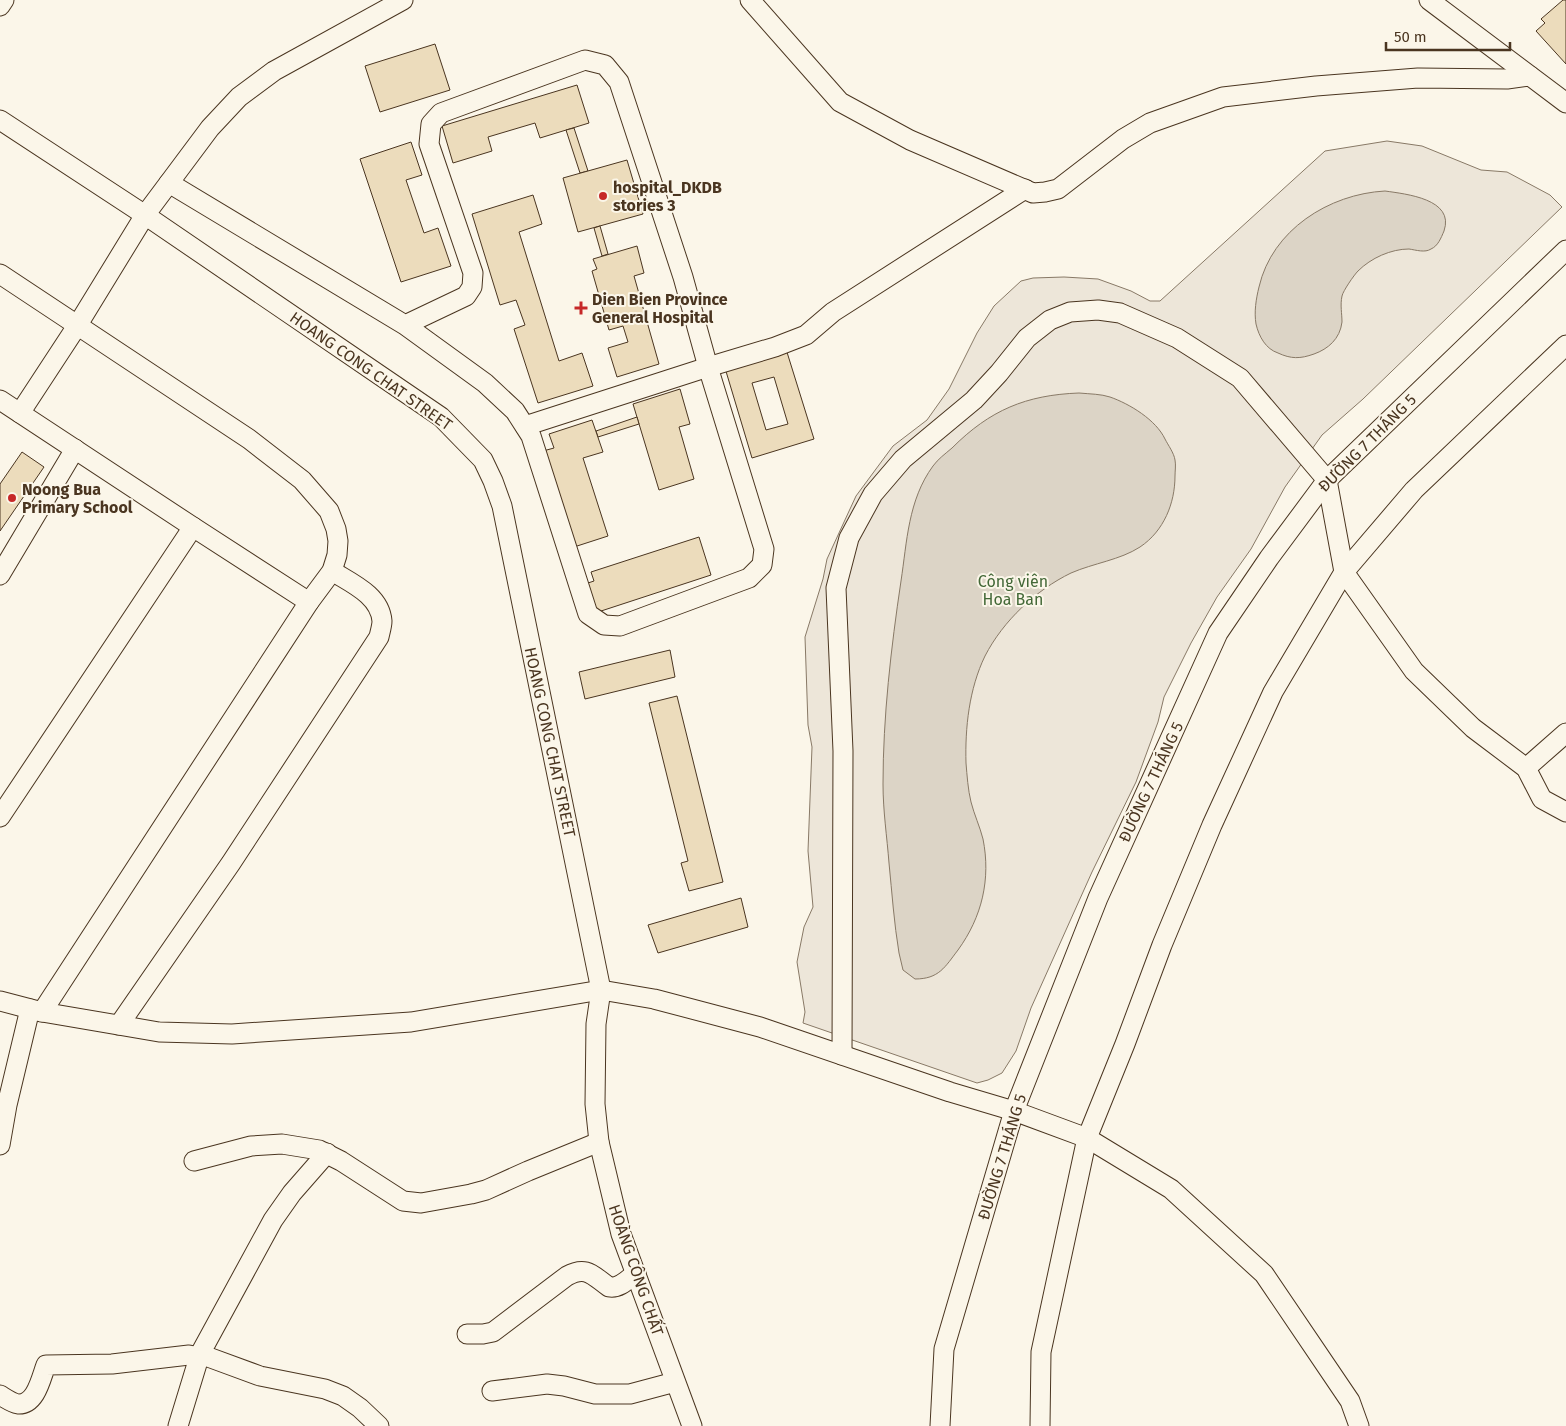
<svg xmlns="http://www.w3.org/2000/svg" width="1566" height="1426" font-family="'Fira Sans',sans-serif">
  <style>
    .green { fill: #ede6d9; stroke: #887966 }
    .water { fill: #dcd4c6; stroke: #887966 }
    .building { fill: #ecdcbc; stroke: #4a3520; fill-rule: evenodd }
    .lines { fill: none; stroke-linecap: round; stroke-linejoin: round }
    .minor-casing { stroke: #4a3520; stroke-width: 21 }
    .minor { stroke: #fbf6e9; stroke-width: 19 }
    .poi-dot { fill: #c62828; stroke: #fbf6e9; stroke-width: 2 }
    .labels { text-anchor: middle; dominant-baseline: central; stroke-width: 4; stroke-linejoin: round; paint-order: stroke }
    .poi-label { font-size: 16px; font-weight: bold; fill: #4a3520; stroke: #fbf6e9; text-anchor: start }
    .street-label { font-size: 16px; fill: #4a3520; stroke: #fbf6e9 }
    .park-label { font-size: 16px; fill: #436837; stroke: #fbf6e9 }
  </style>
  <rect width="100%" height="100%" fill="#fbf6e9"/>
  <!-- green -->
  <path class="green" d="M1387,141l35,5 59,24 26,2 43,23 12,12 -199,192 -41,36 -37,52 -34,62 -34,48 -26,46 -27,54 -6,25 -22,60 -44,90 -61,136 -15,43 -14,22 -14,7 -11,3 -174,-60 2,-11 -8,-50 7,-35 9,-20 -5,-56 4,-104 -4,-22 -3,-88 18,-58 4,-20 29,-63 37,-50 34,-26 22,-31 28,-56 17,-27 27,-25 12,-3 31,-1 34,2 33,12 19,10h10l165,-150z"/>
  <!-- water -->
  <g class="water">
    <path d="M1385,191c21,3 70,8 59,40 -3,7 -6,15 -13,18 -6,4 -15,1 -22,0 -18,0 -38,9 -51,22 -4,4 -15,20 -16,25 -2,9 0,18 0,26 -2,17 -14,27 -28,32 -14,5 -23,5 -36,-1 -12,-4 -19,-16 -22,-29 -2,-12 0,-25 3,-37 13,-57 70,-93 126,-96z"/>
    <path d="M1079,393c11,1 22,1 31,4 20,7 46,23 55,42 3,6 9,14 10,21 1,5 0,11 0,16 0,27 -11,55 -35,71 -20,13 -46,16 -69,26 -35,17 -68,48 -86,83 -16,33 -20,72 -19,107 1,12 2,27 5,39 3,12 9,25 12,37 8,40 -1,78 -25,111 -13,17 -19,29 -43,29l-12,-9 -4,-17c-5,-30 -7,-60 -10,-90 -2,-26 -6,-52 -6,-79 0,-67 8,-136 18,-203 6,-39 7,-81 32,-115 5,-7 12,-12 19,-18 38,-38 74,-53 127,-55z"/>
  </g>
  <!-- building -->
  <g class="building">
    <path d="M1563,0h3v64l-30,-33 9,-8 -4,-4z"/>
    <path d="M435,44l15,46 -70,22 -15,-46z"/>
    <path d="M577,85l12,38 -49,15 -5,-15 -47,14 4,14 -39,12 -11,-37z"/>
    <path d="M574,128l14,43 -8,2 -14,-43z"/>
    <path d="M411,142l11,33 -16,5 18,53 14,-5 13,38 -50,16 -41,-123z"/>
    <path d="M627,160l16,54 -65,18 -15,-54z"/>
    <path d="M533,195l9,29 -23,8 40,129 23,-8 11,33 -55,17 -24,-74 11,-4 -9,-25 -16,5 -28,-91z"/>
    <path d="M600,226l8,28 -6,2 -8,-28z"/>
    <path d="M637,246l7,27 -10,3 25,88 -42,13 -9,-29 20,-6 -5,-16 -14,4 -17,-59 5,-2 -4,-10z"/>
    <path d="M786,349l28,90 -62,19 -27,-90zM774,377l14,47 -22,6 -14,-47z"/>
    <path d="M680,389l10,35 -11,3 15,52 -35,11 -26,-86z"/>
    <path d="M637,417l2,7 -41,13 -2,-6z"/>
    <path d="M592,420l11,32 -20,6 25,78 -34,11 -31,-96 11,-3 -5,-14z"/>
    <path d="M22,452l22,15 -44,64v-47z"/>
    <path d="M699,537l12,38 -116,38 -10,-29 9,-3 -3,-9z"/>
    <path d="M670,650l5,27 -90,22 -6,-27z"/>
    <path d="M677,696l46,186 -34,9 -8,-28 7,-2 -39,-158z"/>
    <path d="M741,898l7,29 -90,26 -10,-28z"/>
  </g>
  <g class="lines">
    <!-- minor casing -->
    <g class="minor-casing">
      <g id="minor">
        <path d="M750,0l90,102 70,38 123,53 12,-1 13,-3 65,-50 27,-16 73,-26 93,-11 102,-8 89,1 23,-3"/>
        <path d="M1429,0l137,103"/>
        <path d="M0,6l4,-6"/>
        <path d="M0,120l145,95 296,202 42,43 10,21 9,25 99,484 -5,34 -1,80 4,38 22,92 71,192"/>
        <path d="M169,183l236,142 80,58 30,28 16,25 57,178 16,11 16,1 129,-48 13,-13 2,-16 -56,-182 -25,-90 -64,-195 -14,-17 -20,-5 -144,53 -10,11 -2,20 44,129 -1,14 -6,9 -61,29"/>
        <path d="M0,274l249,165 53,41 27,31 7,18 2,12 -1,14 -5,16 -23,31 -267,410"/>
        <path d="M0,400l193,127 116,75"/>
        <path d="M20,413l57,-87 68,-111 65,-87 29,-31 35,-26 129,-71"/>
        <path d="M525,426l183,-59 67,-20 31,-12 27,-23 192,-123"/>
        <path d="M0,575l75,-126"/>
        <path d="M1526,768l40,-35"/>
        <path d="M0,817l193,-290"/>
        <path d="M0,1001l42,11 117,20 73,2 179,-12 190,-32 53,9 106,28 190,65 64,19 73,27 84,51 93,85 86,127 9,25"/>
        <path d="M119,1025l112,-162 148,-226c1,-5 3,-11 3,-16 -2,-26 -31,-38 -50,-50"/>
        <path d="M842,1055l1,-304 -7,-163 13,-50 24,-44 30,-35 71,-59 25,-27 28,-35 23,-18 20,-8 28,-2 22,3 57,25 63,40 87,102 17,92 70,99 59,57 53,40 16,31 24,13"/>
        <path d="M0,1145l7,-40 23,-96"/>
        <path d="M327,1153l-35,40 -19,27 -73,134 60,22 65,13 18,7 17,12 19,18"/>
        <path d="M194,1161l57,-15 31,-2 37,6 22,11 62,40 18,2 50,-9 15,-4 42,-19 71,-29"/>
        <path d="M467,1334h16l10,-2 74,-56c20,-11 26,0 42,11 11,2 19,-8 27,-14"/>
        <path d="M492,1391l55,-7 17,2 31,8h35l45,-12"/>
        <path d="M0,1395c5,3 12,8 18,9 18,1 23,-26 28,-39l66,-1 77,-9 10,2"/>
        <path d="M178,1426l22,-72"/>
        <path d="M940,1426l4,-77 70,-238 84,-213 120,-265 51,-75 58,-78 239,-230"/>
        <path d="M1040,1426l1,-74 46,-214 38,-94 37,-99 50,-120 61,-133 71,-120 70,-82 152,-145"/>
      </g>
    </g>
    <!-- minor -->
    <use href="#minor" class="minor"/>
  </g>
  <!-- markers -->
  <g class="poi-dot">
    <circle cx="603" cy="196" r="5"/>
    <path d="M578.5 300.5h5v5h5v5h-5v5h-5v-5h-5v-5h5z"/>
    <circle cx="12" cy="498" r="5"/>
  </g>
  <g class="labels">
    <!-- poi labels -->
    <g class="poi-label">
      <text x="613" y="187">hospital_DKDB<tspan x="613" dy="18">stories 3</tspan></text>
      <text x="592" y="299">Dien Bien Province<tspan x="592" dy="18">General Hospital</tspan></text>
      <text x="22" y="489">Noong Bua<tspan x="22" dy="18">Primary School</tspan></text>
    </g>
    <!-- street labels -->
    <g class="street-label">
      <text transform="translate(371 371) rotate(35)">HOANG CONG CHAT STREET</text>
      <text transform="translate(1367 443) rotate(-45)">ĐƯỜNG 7 THÁNG 5</text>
      <text transform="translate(550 742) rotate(78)">HOANG CONG CHAT STREET</text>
      <text transform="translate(1151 782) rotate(-65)">ĐƯỜNG 7 THÁNG 5</text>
      <text transform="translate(1002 1157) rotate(-73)">ĐƯỜNG 7 THÁNG 5</text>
      <text transform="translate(636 1270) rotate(71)">HOÀNG CÔNG CHẤT</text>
    </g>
    <!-- park labels -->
    <g class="park-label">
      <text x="1013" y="581">Công viên<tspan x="1013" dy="18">Hoa Ban</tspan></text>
    </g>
  </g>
  <!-- scale -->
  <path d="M1386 42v8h124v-8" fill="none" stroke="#4a3520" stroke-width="2.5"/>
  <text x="1394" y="42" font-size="15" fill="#4a3520" stroke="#fbf6e9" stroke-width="4" paint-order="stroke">50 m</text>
</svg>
